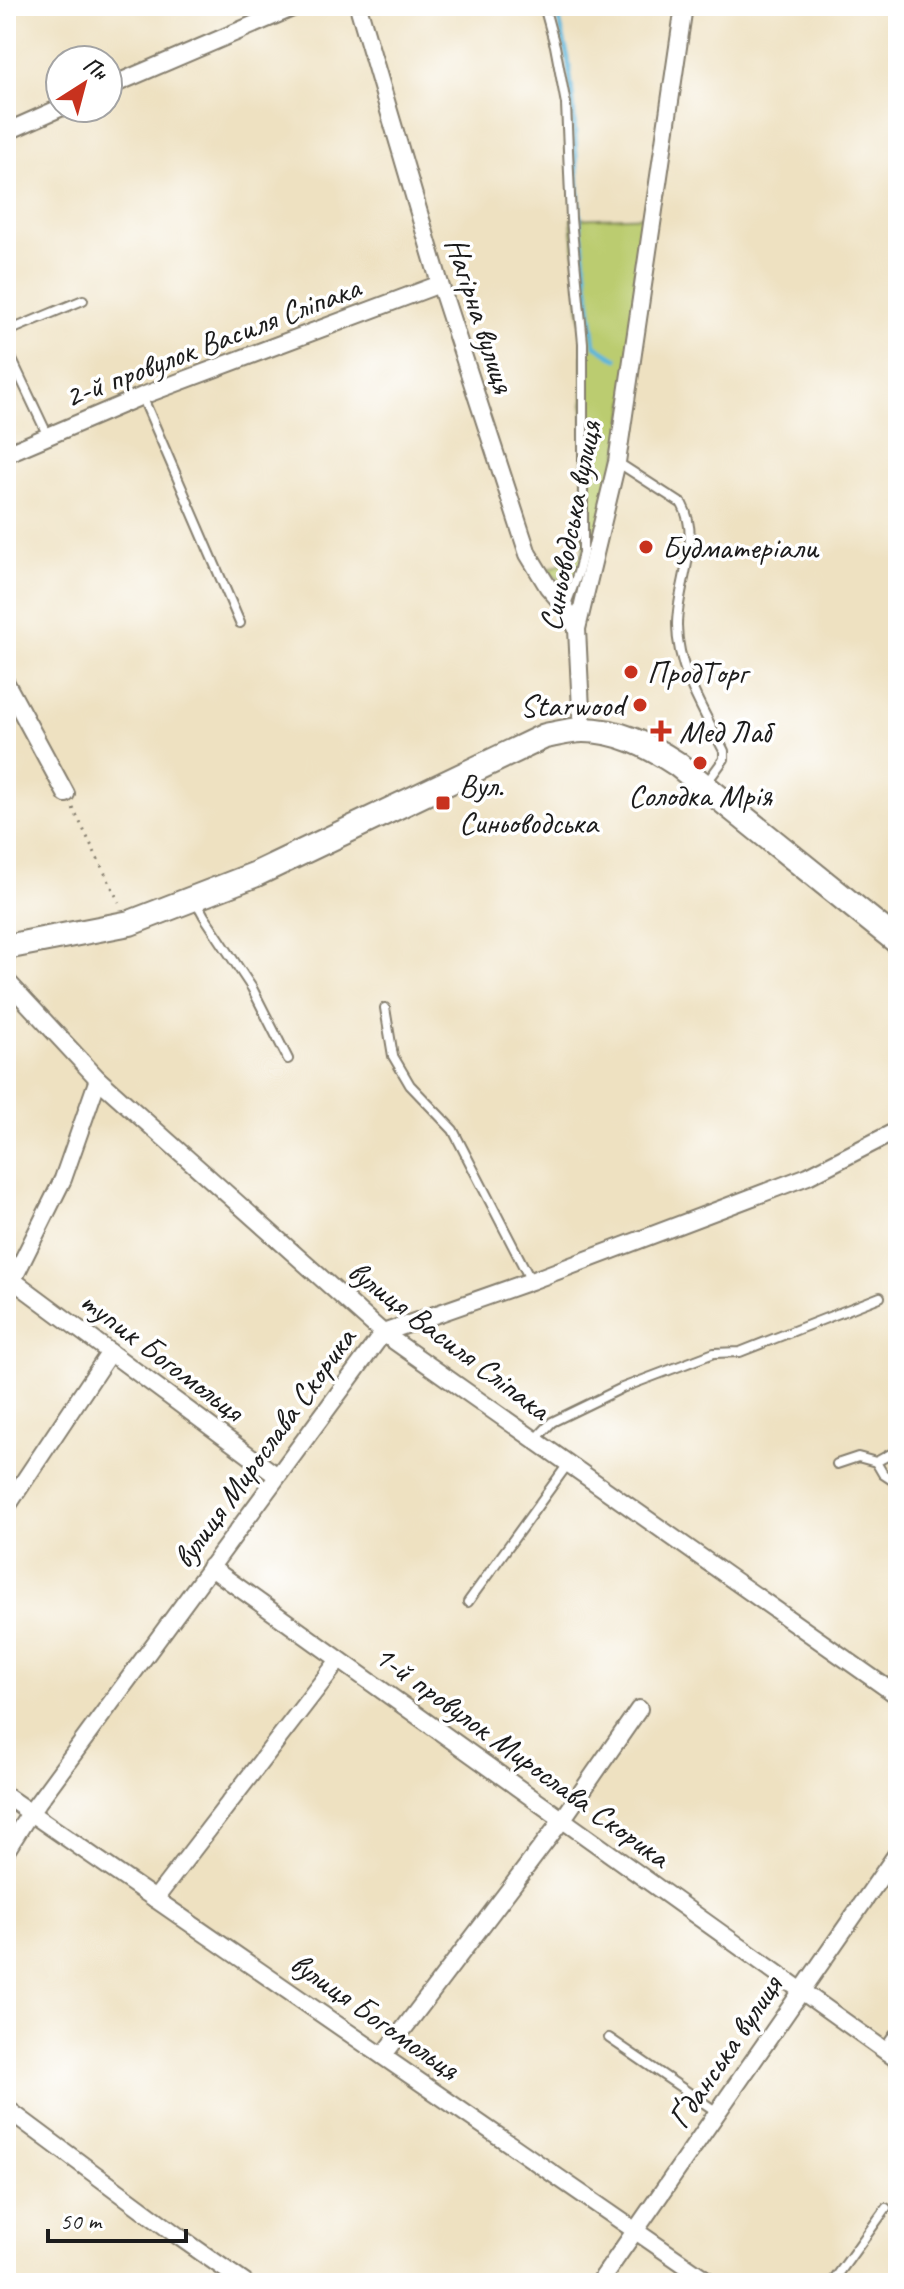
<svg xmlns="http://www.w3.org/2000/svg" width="904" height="2289" font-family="Caveat,sans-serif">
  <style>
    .green { fill: #bbcc6f; stroke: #6c7446; stroke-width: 2 }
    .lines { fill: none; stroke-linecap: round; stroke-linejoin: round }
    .stream { stroke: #5db6da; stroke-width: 5 }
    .lane-casing { stroke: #857e6e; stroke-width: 12 }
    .street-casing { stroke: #857e6e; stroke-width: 20 }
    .secondary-casing { stroke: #857e6e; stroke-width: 28 }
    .path { stroke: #857e6e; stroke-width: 3; stroke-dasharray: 2 6; stroke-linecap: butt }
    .lane { stroke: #fff; stroke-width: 8 }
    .street { stroke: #fff; stroke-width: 16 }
    .secondary { stroke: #fff; stroke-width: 24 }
    .poi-dot { fill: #c8321e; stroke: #fff; stroke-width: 3 }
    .labels { text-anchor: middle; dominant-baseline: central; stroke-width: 7; stroke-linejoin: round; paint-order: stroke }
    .street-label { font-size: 32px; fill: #1c1c1c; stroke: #fff }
    .poi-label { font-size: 32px; fill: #1c1c1c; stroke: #fff; text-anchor: start }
  </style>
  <rect width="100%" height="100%" fill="#fff"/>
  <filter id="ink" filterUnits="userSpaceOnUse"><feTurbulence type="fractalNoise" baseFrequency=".0125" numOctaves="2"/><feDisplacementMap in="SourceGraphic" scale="16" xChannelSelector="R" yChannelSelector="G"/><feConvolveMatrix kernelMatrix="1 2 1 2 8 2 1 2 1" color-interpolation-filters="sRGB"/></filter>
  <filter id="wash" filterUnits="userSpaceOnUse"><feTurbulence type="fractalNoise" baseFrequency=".006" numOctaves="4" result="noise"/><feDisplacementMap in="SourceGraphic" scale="32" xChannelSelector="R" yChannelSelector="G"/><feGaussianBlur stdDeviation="1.8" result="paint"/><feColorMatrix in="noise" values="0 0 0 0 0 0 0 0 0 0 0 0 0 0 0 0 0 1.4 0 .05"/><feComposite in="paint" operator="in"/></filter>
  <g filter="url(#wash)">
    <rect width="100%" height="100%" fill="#eee1c1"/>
    <!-- green -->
    <path class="green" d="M653,216l-36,246 -31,117 -11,10 -30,-18 38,-18v-210l-12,-124z"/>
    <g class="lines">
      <!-- stream -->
      <path class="stream" d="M556,6l12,52 5,46 7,119 15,122 22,14"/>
    </g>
  </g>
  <g filter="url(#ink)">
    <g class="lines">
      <!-- lane casing -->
      <g class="lane-casing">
        <g id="lane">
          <path d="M544,6l11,40 11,58 5,115 12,124v210l-5,20 -13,34"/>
          <path d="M6,332l77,-32"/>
          <path d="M6,347l42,89"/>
          <path d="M142,396l98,227"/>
          <path d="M617,462l65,42c20,37 -5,81 -5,121 0,44 27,87 47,126v8l-19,26"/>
          <path d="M195,899l9,17 48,72 36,71"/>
          <path d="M385,1008l8,48 17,29 43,45 78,151"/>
          <path d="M534,1441l18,-19 70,-34 92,-35 26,-1 140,-55"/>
          <path d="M876,1462l7,12 15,10"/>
          <path d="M837,1464l21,-7 18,5 22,-12"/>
          <path d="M468,1602l100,-138"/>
          <path d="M609,2038l108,74"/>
          <path d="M832,2283l54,-75"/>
        </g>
      </g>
      <!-- street casing -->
      <g class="street-casing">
        <g id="street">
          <path d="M358,6l82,278 88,270 20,33 17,20 12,22"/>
          <path d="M108,87l189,-81"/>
          <path d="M6,132l54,-24"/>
          <path d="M6,454l136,-58 298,-112"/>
          <path d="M6,683l60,111"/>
          <path d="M582,730l-5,-101 40,-167 67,-456"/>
          <path d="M6,980l92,99 285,254 515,363"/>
          <path d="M14,1281l263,195"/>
          <path d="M6,1294l57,-115 35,-100"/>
          <path d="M6,1508l104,-156"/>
          <path d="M210,1567l688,493"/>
          <path d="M6,1796l705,487"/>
          <path d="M6,1851l24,-38 353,-480 148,-52 277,-105 90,-46"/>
          <path d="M155,1899l184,-239"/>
          <path d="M887,2052l11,-16"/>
          <path d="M383,2056l179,-236 77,-111"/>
          <path d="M6,2108l172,128 67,47"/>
          <path d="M599,2283l299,-431"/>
        </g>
      </g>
      <!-- secondary casing -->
      <g class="secondary-casing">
        <path id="secondary" d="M6,947l124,-24 124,-48 291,-139c12,-2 26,-6 38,-6 35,0 65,15 94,34l221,178"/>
      </g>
      <!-- path -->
      <path class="path" d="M73,808l46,94"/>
      <!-- lane -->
      <use href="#lane" class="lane"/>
      <!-- street -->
      <use href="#street" class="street"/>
      <!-- secondary -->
      <use href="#secondary" class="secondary"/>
    </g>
  </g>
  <!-- markers -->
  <g class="poi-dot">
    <circle cx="646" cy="547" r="8"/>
    <circle cx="631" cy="672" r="8"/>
    <circle cx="640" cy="705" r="8"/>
    <path d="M657 719h8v8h8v8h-8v8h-8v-8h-8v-8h8z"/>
    <circle cx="700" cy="763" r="8"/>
    <rect x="435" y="795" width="16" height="16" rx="4"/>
  </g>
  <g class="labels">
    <!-- street labels -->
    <g class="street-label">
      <text transform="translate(480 315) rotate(72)">Нагірна вулиця</text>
      <text transform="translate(212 342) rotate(-21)">2-й провулок Василя Сліпака</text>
      <text transform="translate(570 526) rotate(-79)">Синьоводська вулиця</text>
      <text transform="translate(449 1340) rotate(37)">вулиця Василя Сліпака</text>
      <text transform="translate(162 1356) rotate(37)">тупик Богомольця</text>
      <text transform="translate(264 1448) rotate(-54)">вулиця Мирослава Скорика</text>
      <text transform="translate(522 1756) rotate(36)">1-й провулок Мирослава Скорика</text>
      <text transform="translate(375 2016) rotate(35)">вулиця Богомольця</text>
      <text transform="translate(725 2052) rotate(-56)">Ґданська вулиця</text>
    </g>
    <!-- poi labels -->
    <g class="poi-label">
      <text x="662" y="547">Будматеріали</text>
      <text x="647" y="672">ПродТорг</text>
      <text x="624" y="705" text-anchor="end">Starwood</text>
      <text x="679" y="731">Мед Лаб</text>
      <text x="459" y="785">Вул.<tspan x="459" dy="37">Синьоводська</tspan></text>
      <text x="700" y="795" text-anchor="middle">Солодка Мрія</text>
    </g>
  </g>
  <!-- margin -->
  <rect width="904" height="2289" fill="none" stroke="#fff" stroke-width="32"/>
  <!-- north arrow -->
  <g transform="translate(84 84) rotate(36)"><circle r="38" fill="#ffffff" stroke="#a4a4a4" stroke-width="2"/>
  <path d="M0-6L14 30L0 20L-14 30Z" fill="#c8321e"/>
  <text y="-12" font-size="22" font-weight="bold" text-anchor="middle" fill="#1c1c1c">Пн</text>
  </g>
  <!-- scale -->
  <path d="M48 2229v12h138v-12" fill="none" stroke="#1c1c1c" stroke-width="4"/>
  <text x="60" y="2229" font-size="24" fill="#1c1c1c" stroke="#ffffff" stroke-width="6" paint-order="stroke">50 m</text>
</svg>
